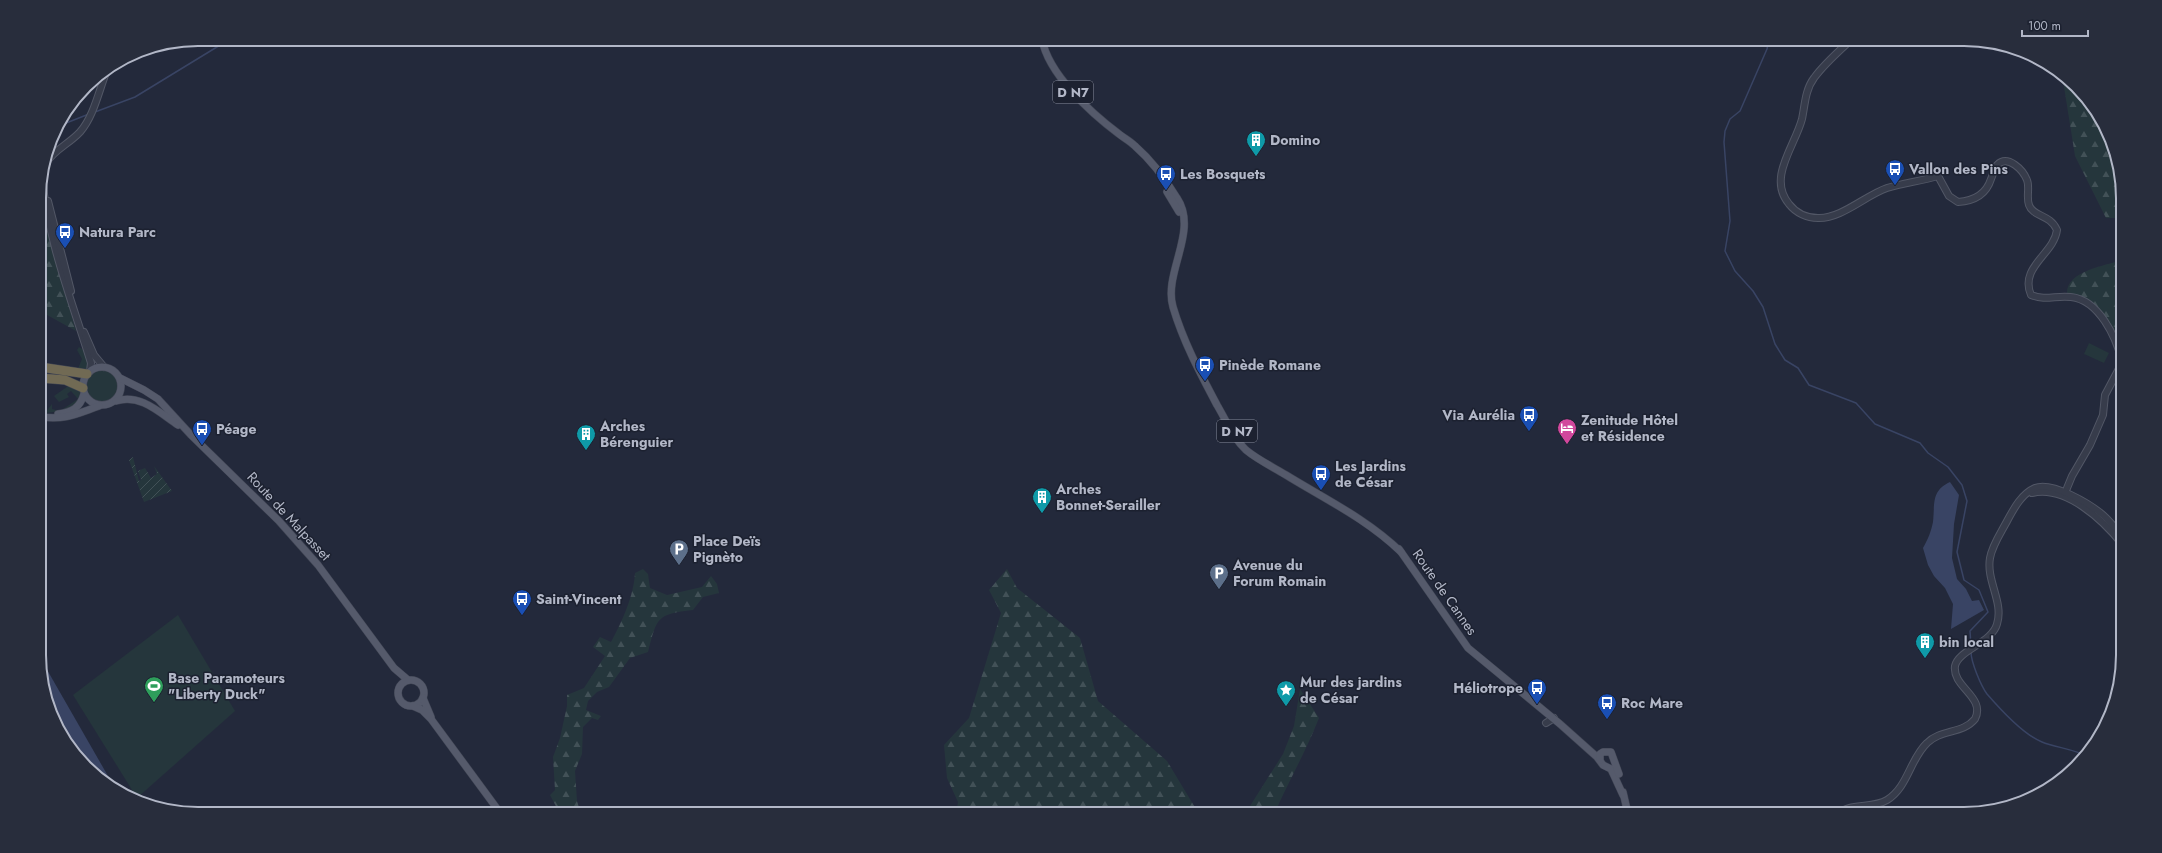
<svg xmlns="http://www.w3.org/2000/svg" width="2162" height="853" font-family="Jost,sans-serif">
  <style>
    .grass { fill: #25363c }
    .forest { fill: url(#forest-firs) }
    .garden { fill: url(#garden-furrows) }
    .water { fill: #394464 }
    .lines { fill: none; stroke-linecap: round; stroke-linejoin: round }
    .stream { stroke: #394464; stroke-width: 1.5 }
    .minor-casing { stroke: #525766; stroke-width: 8 }
    .major-casing { stroke: #404554; stroke-width: 8 }
    .highway-casing { stroke: #3f4453; stroke-width: 10 }
    .minor { stroke: #373c4b; stroke-width: 6 }
    .major { stroke: #555a6b; stroke-width: 7 }
    .highway { stroke: #716a54; stroke-width: 9 }
    .labels { text-anchor: middle; dominant-baseline: central; stroke-width: 3; stroke-linejoin: round; paint-order: stroke }
    .shield { fill: #1c2130; stroke: #858a9a; stroke-width: 1 }
    .shield-label { font-size: 13px; font-weight: bold; fill: #b2b7c7 }
    .poi-label { font-size: 14px; font-weight: bold; fill: #b2b7c7; stroke: #1c2130; text-anchor: start }
    .street-label { font-size: 14px; fill: #b2b7c7; stroke: #1c2130 }
    .rim { fill: none; stroke: #b2b7c7; stroke-width: 2 }
  </style>
  <defs>
    <pattern id="forest-firs" width="22" height="20" patternUnits="userSpaceOnUse"><rect width="22" height="20" fill="#25363c"/><path d="M5 1l3.5 6h-7zM16 11l3.5 6h-7z" fill="#425157"/></pattern>
    <pattern id="garden-furrows" width="10" height="10" patternUnits="userSpaceOnUse"><rect width="10" height="10" fill="#25363c"/><path d="M-1 1l2-2M0 10L10 0M9 11l2-2" fill="none" stroke="#425157"/></pattern>
  </defs>
  <rect width="100%" height="100%" fill="#23293b"/>
  <!-- grass -->
  <g class="grass">
    <path d="M2089,343l20,10 -5,10 -20,-9z"/>
    <path d="M79,347c9,4 10,14 8,23l-10,1 5,-12 -5,-9z"/>
    <circle cx="103" cy="386" r="16"/>
    <path d="M71,384l8,4 2,5 -2,10 -15,8 -19,2 7,-9v5l8,2 18,-12 -7,-8 -4,3 2,3 -10,5 -5,-6z"/>
    <path d="M178,615l57,96 -98,87 -64,-103z"/>
  </g>
  <!-- forest -->
  <g class="forest">
    <path d="M2062,74l28,27 21,36 11,40v41h-16l-31,-62z"/>
    <path d="M40,184l5,37 31,110 -36,-20z"/>
    <path d="M2122,260v89c-17,-32 -17,-45 -55,-56 0,-22 37,-27 55,-33z"/>
    <path d="M643,569l5,5 2,14 17,7 35,-8 9,-11 6,8 2,9 -16,4 -10,13c-37,4 -36,8 -45,42l-18,6 -21,29 -12,5 -9,9 -2,9 15,6 -3,4 -6,-2 -9,9 -1,27 -7,17 2,30 4,13h-21l-10,-19 5,-5 -2,-33 7,-19 7,-32v-11l17,-7 21,-32 -12,-9 7,-10 11,5c11,-20 23,-47 24,-69z"/>
    <path d="M1007,569l10,19 63,50 18,63 69,60 32,53h-243l2,-12 -11,-24 -3,-33 25,-27 32,-105 -12,-23z"/>
    <path d="M1300,689l19,29c-13,33 -30,63 -45,96h-33l9,-8 33,-52 11,-28z"/>
  </g>
  <!-- garden -->
  <path class="garden" d="M133,457l6,24 2,-1 -3,-9 7,-3 6,10 6,-4 -3,-8 18,25 -28,11 -15,-42z"/>
  <!-- water -->
  <g class="water">
    <path d="M1950,482l9,13 -5,29 -2,34 5,21 9,10 6,12 7,-1 5,10 -33,19 2,-25 -8,-16 -11,-12 -6,-11 -5,-17c5,-9 8,-16 10,-26 2,-19 -2,-31 17,-40z"/>
    <path d="M42,661l74,129 -6,-3 -32,-27 -23,-35 -13,-39z"/>
  </g>
  <g class="lines">
    <!-- stream -->
    <g class="stream">
      <path d="M1769,39l-2,10 -27,62 -10,8 -5,12 -1,11 6,79 -5,30 10,20 18,20 10,16 12,37 10,16 13,8 11,17 47,18 19,21 45,19 8,10 20,14 14,18 5,16 -10,51 7,28 15,10 9,22 -18,19 1,15"/>
      <path d="M95,112l40,-15 95,-58"/>
      <path d="M56,127l33,-13"/>
      <path d="M1971,652c0,10 10,34 16,42 13,15 37,41 55,48 12,5 35,8 44,14"/>
    </g>
    <!-- minor casing -->
    <g class="minor-casing">
      <g id="minor">
        <path d="M1852,39c-13,12 -28,25 -38,39 -9,12 -9,27 -12,41 -7,27 -35,59 -13,85 7,9 18,14 29,14 23,1 48,-23 69,-30 16,-5 34,-7 51,-12l11,20 9,6c15,-1 28,-7 33,-23 2,-4 3,-11 6,-14 11,-11 26,5 30,15 3,7 -1,17 2,25 4,12 21,9 28,25 -3,24 -38,37 -26,65 15,6 25,0 40,2 28,3 45,40 51,64"/>
        <path d="M46,163c9,-14 23,-19 34,-31 14,-16 19,-42 27,-62"/>
        <path d="M42,177c6,65 30,124 49,186l-1,8"/>
        <path d="M48,201l23,90"/>
        <path d="M84,332l10,23 10,12"/>
        <path d="M2032,493c34,-8 71,27 91,52"/>
        <path d="M2065,493l7,-17 18,-31 13,-30 2,-20 17,-32"/>
        <path d="M1546,723l8,-5"/>
        <path d="M1838,814c14,-12 34,-5 49,-14 21,-13 23,-41 40,-57 14,-14 36,-9 48,-24 11,-22 -23,-32 -20,-53 3,-16 37,-23 42,-42 7,-22 -11,-43 -7,-66 2,-12 10,-24 16,-35 7,-13 15,-29 29,-35 17,-7 55,16 68,27 8,7 14,15 20,23"/>
      </g>
    </g>
    <!-- major casing -->
    <g class="major-casing">
      <g id="major">
        <path d="M1042,39c6,35 49,74 77,95 5,4 11,7 16,12 16,14 31,34 42,52 22,33 -14,75 -4,109 10,34 27,66 44,98 9,15 16,33 29,45 12,10 27,17 40,25 39,24 81,44 115,77"/>
        <path d="M1167,192l12,20"/>
        <circle cx="102" cy="386" r="19"/>
        <path d="M120,378l24,12 14,9 33,36 88,86 39,44 76,103 14,12"/>
        <path d="M116,401c24,-8 44,12 62,24"/>
        <path d="M58,414c14,-2 22,-6 26,-20"/>
        <path d="M41,417c25,3 35,-3 58,-11"/>
        <path d="M1399,549l69,99 92,76 37,33 6,8 8,4 12,26"/>
        <circle cx="411" cy="693" r="13"/>
        <path d="M423,698l8,19"/>
        <path d="M413,706l9,4 9,9 70,95"/>
        <path d="M1600,760v-6l3,-2h8l8,22"/>
        <path d="M1623,792l5,22"/>
      </g>
    </g>
    <!-- highway casing -->
    <g class="highway-casing">
      <g id="highway">
        <path d="M40,367l47,7"/>
        <path d="M40,378l25,2 18,8"/>
      </g>
    </g>
    <!-- minor -->
    <use href="#minor" class="minor"/>
    <!-- major -->
    <use href="#major" class="major"/>
    <!-- highway -->
    <use href="#highway" class="highway"/>
  </g>
  <!-- icons -->
  <defs>
    <g id="building-pin" transform="scale(1)"><path d="M0 17L-7.5 6A9.5 9.5 0 1 1 7.5 6Z" fill="#0f9aa8" stroke="#1c2130"/><path d="M-4-6H4V6H1V3H-1V6H-4ZM-2.5-4.3h1.7v1.8h-1.7ZM.8-4.3h1.7v1.8H.8ZM-2.5-1h1.7V.8h-1.7ZM.8-1h1.7V.8H.8Z" fill="#fff"/></g>
    <g id="bus-pin" transform="scale(1)"><path d="M0 17L-7.5 6A9.5 9.5 0 1 1 7.5 6Z" fill="#1a4fb4" stroke="#1c2130"/><path d="M-5-6H5V4H4V6H2V4H-2V6H-4V4H-5ZM-3.5-4V0h7V-4ZM-3.5 1.2v1.5H-2V1.2ZM2 1.2v1.5H3.5V1.2Z" fill="#fff"/></g>
    <g id="hotel-pin" transform="scale(1)"><path d="M0 17L-7.5 6A9.5 9.5 0 1 1 7.5 6Z" fill="#d1479c" stroke="#1c2130"/><path d="M-6-4.5h1.5V1H6V5H4.5V3h-9V5H-6ZM-4 0a1.8 1.8 0 1 1 3.6 0ZM.5 0V-2.5h3Q6-2.5 6 0Z" fill="#fff"/></g>
    <g id="parking-pin" transform="scale(1)"><path d="M0 17L-7.5 6A9.5 9.5 0 1 1 7.5 6Z" fill="#5c6f8a" stroke="#1c2130"/><path d="M-3.5-5.5H1a3.5 3.5 0 0 1 0 7H-1V5.5H-3.5ZM-1-3.4V-.6H.8a1.4 1.4 0 0 0 0-2.8Z" fill="#fff"/></g>
    <g id="stadium-pin" transform="scale(1)"><path d="M0 17L-7.5 6A9.5 9.5 0 1 1 7.5 6Z" fill="#2e9e5b" stroke="#1c2130"/><path d="M0-5a6.5 5 0 1 0 0 10a6.5 5 0 1 0 0-10ZM-3.5-1.8h7v3.6h-7Z" fill="#fff"/></g>
    <g id="sight-pin" transform="scale(1)"><path d="M0 17L-7.5 6A9.5 9.5 0 1 1 7.5 6Z" fill="#0f9aa8" stroke="#1c2130"/><path d="M0-6L1.8-2.2L6-1.7L2.9 1.2L3.7 5.4L0 3.3L-3.7 5.4L-2.9 1.2L-6-1.7L-1.8-2.2Z" fill="#fff"/></g>
  </defs>
  <g fill-rule="evenodd">
    <use href="#building-pin" x="1256" y="140"/>
    <use href="#bus-pin" x="1895" y="169"/>
    <use href="#bus-pin" x="1166" y="174"/>
    <use href="#bus-pin" x="65" y="232"/>
    <use href="#bus-pin" x="1205" y="365"/>
    <use href="#bus-pin" x="1529" y="415"/>
    <use href="#hotel-pin" x="1567" y="428"/>
    <use href="#bus-pin" x="202" y="429"/>
    <use href="#building-pin" x="586" y="434"/>
    <use href="#bus-pin" x="1321" y="474"/>
    <use href="#building-pin" x="1042" y="497"/>
    <use href="#parking-pin" x="679" y="549"/>
    <use href="#parking-pin" x="1219" y="573"/>
    <use href="#bus-pin" x="522" y="599"/>
    <use href="#building-pin" x="1925" y="642"/>
    <use href="#stadium-pin" x="154" y="686"/>
    <use href="#bus-pin" x="1537" y="688"/>
    <use href="#sight-pin" x="1286" y="690"/>
    <use href="#bus-pin" x="1607" y="703"/>
  </g>
  <g class="labels">
    <!-- shield labels -->
    <g class="shield">
      <rect x="1053" y="81" width="40" height="22" rx="3"/>
      <rect x="1217" y="420" width="40" height="22" rx="3"/>
    </g>
    <g class="shield-label">
      <text x="1073" y="92">D N7</text>
      <text x="1237" y="431">D N7</text>
    </g>
    <!-- poi labels -->
    <g class="poi-label">
      <text x="1270" y="140">Domino</text>
      <text x="1909" y="169">Vallon des Pins</text>
      <text x="1180" y="174">Les Bosquets</text>
      <text x="79" y="232">Natura Parc</text>
      <text x="1219" y="365">Pinède Romane</text>
      <text x="1515" y="415" text-anchor="end">Via Aurélia</text>
      <text x="1581" y="420">Zenitude Hôtel<tspan x="1581" dy="16">et Résidence</tspan></text>
      <text x="600" y="426">Arches<tspan x="600" dy="16">Bérenguier</tspan></text>
      <text x="216" y="429">Péage</text>
      <text x="1335" y="466">Les Jardins<tspan x="1335" dy="16">de César</tspan></text>
      <text x="1056" y="489">Arches<tspan x="1056" dy="16">Bonnet-Serailler</tspan></text>
      <text x="693" y="541">Place Deïs<tspan x="693" dy="16">Pignèto</tspan></text>
      <text x="1233" y="565">Avenue du<tspan x="1233" dy="16">Forum Romain</tspan></text>
      <text x="536" y="599">Saint-Vincent</text>
      <text x="1939" y="642">bin local</text>
      <text x="168" y="678">Base Paramoteurs<tspan x="168" dy="16">"Liberty Duck"</tspan></text>
      <text x="1300" y="682">Mur des jardins<tspan x="1300" dy="16">de César</tspan></text>
      <text x="1523" y="688" text-anchor="end">Héliotrope</text>
      <text x="1621" y="703">Roc Mare</text>
    </g>
    <!-- street labels -->
    <g class="street-label">
      <text transform="translate(289 516) rotate(47)">Route de Malpasset</text>
      <text transform="translate(1445 592) rotate(55)">Route de Cannes</text>
    </g>
  </g>
  <!-- crop -->
  <path d="M0 0H2162V853H0ZM198 46H1964A152 152 0 0 1 2116 198V655A152 152 0 0 1 1964 807H198A152 152 0 0 1 46 655V198A152 152 0 0 1 198 46Z" fill="#282d3c" fill-rule="evenodd"/>
  <path class="rim" d="M198 46H1964A152 152 0 0 1 2116 198V655A152 152 0 0 1 1964 807H198A152 152 0 0 1 46 655V198A152 152 0 0 1 198 46Z"/>
  <!-- scale -->
  <path d="M2022 30v6h66v-6" fill="none" stroke="#b2b7c7" stroke-width="2"/>
  <text x="2028" y="30" font-size="12" fill="#b2b7c7" stroke="#1c2130" stroke-width="3" paint-order="stroke">100 m</text>
</svg>
